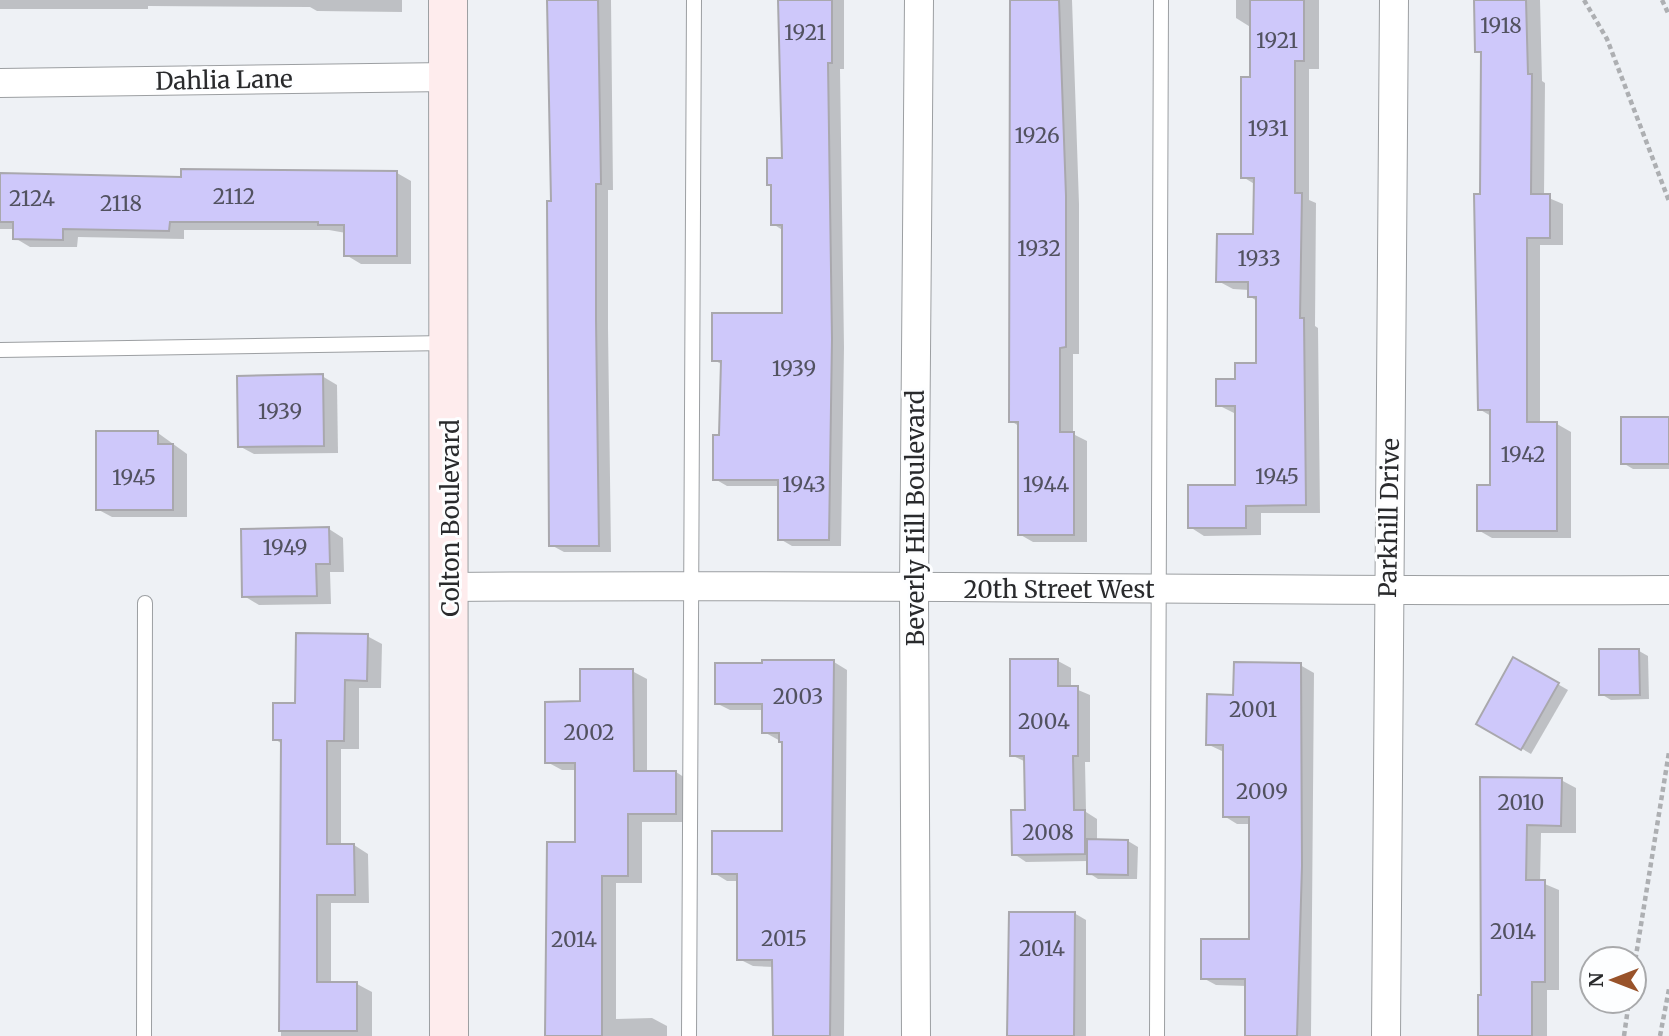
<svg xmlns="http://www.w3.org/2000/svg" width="1669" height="1036" font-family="Merriweather,serif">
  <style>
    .shadow { fill: #0003 }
    .building { fill: #cec8fa; stroke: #a9a8ad; stroke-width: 2 }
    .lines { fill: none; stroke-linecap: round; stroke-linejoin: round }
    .lane-casing { stroke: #9c9fa2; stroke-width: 16 }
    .street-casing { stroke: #9c9fa2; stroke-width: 30 }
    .secondary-casing { stroke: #9c9fa2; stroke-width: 40 }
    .path { stroke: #adafb2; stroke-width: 4.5; stroke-dasharray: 5 3.5; stroke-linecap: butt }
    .lane { stroke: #fff; stroke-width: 14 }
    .street { stroke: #fff; stroke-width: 28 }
    .secondary { stroke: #feeced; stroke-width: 38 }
    .labels { text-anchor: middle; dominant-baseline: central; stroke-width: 6; stroke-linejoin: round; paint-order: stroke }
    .number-label { font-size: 21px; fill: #525260 }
    .street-label { font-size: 24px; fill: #292a2c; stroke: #fdfeff }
  </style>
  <rect width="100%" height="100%" fill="#eef1f5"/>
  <!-- shadow -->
  <g class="shadow">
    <path d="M0,0h402v12l-85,-1 -7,-4 -162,-1v3h-148z"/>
    <path d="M550,0h61l2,190h-5v138l3,224h-47l-13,-7 2,-343z"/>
    <path d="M780,0h64v69h-4l4,278 -3,199h-49l-12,-7v-53h-53l-12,-7 6,-42 2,-72 -9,-5 70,-45v-84l-11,-7v-38l-4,-2 15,-24z"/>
    <path d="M1011,0h61l7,204v150h-6v80l14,7v101h-54l-14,-8v-108l-8,-5z"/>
    <path d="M1236,0h83v69h-10v131l7,3 -1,123 3,2 2,185h-59v22l-57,1 -14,-9 46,-40v-73l-18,-9 18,-25 21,-15v-64l-8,-5v-6l-16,-1 -15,-8 37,-45 1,-51 -13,-8 9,-98v-51l-16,-10z"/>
    <path d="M1476,0h64l2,81 3,2 -1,113 19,8v41h-23v179h17l14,8v106h-79l-14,-8 13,-43v-71l-12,-7 4,-355 -6,-3z"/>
    <path d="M397,173l14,8v83h-50l-15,-9v-22l-17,-3h-145v9l-106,-2 -1,10h-47l-15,-9v-9h-15v-54l182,4z"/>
    <path d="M322,376l15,9 1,68 -84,1 -15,-8z"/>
    <path d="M1669,419v50h-36l-10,-6z"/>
    <path d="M158,433l29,21v63h-75l-15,-8z"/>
    <path d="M329,529l14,9 1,34h-14l1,32 -72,1 -15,-9z"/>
    <path d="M367,636l15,8 -1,44h-22v61h-18v96h13l14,9 1,49h-38v81h26l15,8v44h-91l1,-292 -7,-5 22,-34z"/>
    <path d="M1639,651l9,5 1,43 -38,1 -10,-6z"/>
    <path d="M1514,659l54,31 -37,64 -53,-31z"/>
    <path d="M1058,661l13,7v19l19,8v67h-5l1,50 11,7v22h31l10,6 -1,32h-39l-9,-6v-12l-63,1 -12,-8 13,-42 -1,-50 -15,-7z"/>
    <path d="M834,662l13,8 -3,366h-69l-1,-69 -21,-1 -14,-7v-78h-12l-13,-8 70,-41v-89l-20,-11v-22h-34l-14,-7z"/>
    <path d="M1300,665l14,8 -3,363h-64v-50l-31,-1 -13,-7 48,-37v-117h-14l-13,-8v-64l-17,-8 27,-48z"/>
    <path d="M632,671l15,8v93h29l14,9v41h-48v61h-26v136l36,-1 15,8v10h-119l29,-193v-73h-15l-15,-8 35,-59z"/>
    <path d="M1482,778l79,2 15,8v45h-35l-1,49 19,8v100h-12v46h-66z"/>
    <path d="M1074,913l12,7v116h-76z"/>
  </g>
  <!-- building -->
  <g class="building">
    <path d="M547,0h51l3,184h-5v136l3,226h-50l-2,-345h4z"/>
    <path d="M778,0h54v63h-4l4,276 -3,201h-51v-60h-65v-45h6l2,-74h-9v-48h70v-88h-11v-40h-4v-27h15z"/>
    <path d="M1010,0h49l7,196v151l-6,1v84h14v103h-56v-113h-9z"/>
    <path d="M1250,0h54v61h-9v132h7l-2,125h4l2,187 -60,1v22h-58v-43h47v-79h-19v-27h19v-16h21v-66h-8v-15h-32l1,-48h36l1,-56h-13v-101h9z"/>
    <path d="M1474,0h52l2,74h4l-1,120h19v44h-23v184h30v109h-80v-46h13v-75h-12l-4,-216h6l1,-142h-6z"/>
    <path d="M181,169l216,2v85h-53v-31h-26v-3h-148l-1,9 -106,-2v11l-50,-1v-17h-13v-49l181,4z"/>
    <path d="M323,374l1,72 -86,1 -1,-71z"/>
    <rect x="1621" y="417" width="48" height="47"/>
    <path d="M96,431h62v13h15v66h-77z"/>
    <path d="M329,527l1,37h-14l1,32 -75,1 -1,-68z"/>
    <path d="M296,633l72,1 -1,47 -22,-1 -1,61h-17v103h27l1,51h-38v87h40v49h-78l2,-291h-8v-37h22z"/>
    <path d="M1599,649h40l1,46h-41z"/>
    <path d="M1513,657l46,26 -38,67 -45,-26z"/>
    <path d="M1010,659h48v27h20v70h-5l1,54h11v44l-73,1 -1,-45h14l-1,-54h-14z"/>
    <path d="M762,660h72l-4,376h-57l-1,-76h-35v-86h-25v-43h70v-89h-3v-9h-17v-29h-47v-41h47z"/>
    <path d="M1234,662l67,1 1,203 -5,170h-52v-57h-44v-40h48v-122h-26v-72h-17l1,-51 26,1z"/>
    <path d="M580,669h53l1,102h42v43h-48v62h-26v160h-57l2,-194h28v-79h-30v-61l35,-1z"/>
    <path d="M1480,777l82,1 -1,48 -34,-1 -1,55h19v102h-13v54h-54v-41h3z"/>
    <path d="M1087,839l41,1v35l-41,-1z"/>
    <path d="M1009,912h66l-1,124h-67z"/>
  </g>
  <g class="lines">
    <!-- lane casing -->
    <g class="lane-casing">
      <g id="lane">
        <path d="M0,350l447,-7"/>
        <path d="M144,1036l1,-433"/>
        <path d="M689,1036l5,-1036"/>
        <path d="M1157,1036l4,-1036"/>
      </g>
    </g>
    <!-- street casing -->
    <g class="street-casing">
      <g id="street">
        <path d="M0,83l448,-6"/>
        <path d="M450,587c406,-4 813,5 1219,3"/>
        <path d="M916,1036l-2,-447 5,-589"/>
        <path d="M1386,1036l8,-1036"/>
      </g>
    </g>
    <!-- secondary casing -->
    <g class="secondary-casing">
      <path id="secondary" d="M448,0l1,1036"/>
    </g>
    <!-- path -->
    <g class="path">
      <path d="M1584,0l23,39 62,162"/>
      <path d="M1662,0l7,15"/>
      <path d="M1634,968l35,-216"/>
      <path d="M1624,1036l5,-35"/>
      <path d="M1660,1036l9,-47"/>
    </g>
    <!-- lane -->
    <use href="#lane" class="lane"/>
    <!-- street -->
    <use href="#street" class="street"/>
    <!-- secondary -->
    <use href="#secondary" class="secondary"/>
  </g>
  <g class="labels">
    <!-- number labels -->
    <g class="number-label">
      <text x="1501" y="25">1918</text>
      <text x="805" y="32">1921</text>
      <text x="1277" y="40">1921</text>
      <text x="1268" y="128">1931</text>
      <text x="1037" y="135">1926</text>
      <text x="234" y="196">2112</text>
      <text x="32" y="198">2124</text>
      <text x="121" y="203">2118</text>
      <text x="1039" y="248">1932</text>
      <text x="1259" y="258">1933</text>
      <text x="794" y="368">1939</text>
      <text x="280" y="411">1939</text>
      <text x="1523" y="454">1942</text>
      <text x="1277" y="476">1945</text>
      <text x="134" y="477">1945</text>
      <text x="804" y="484">1943</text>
      <text x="1046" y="484">1944</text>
      <text x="285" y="547">1949</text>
      <text x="798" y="696">2003</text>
      <text x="1253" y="709">2001</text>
      <text x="1044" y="721">2004</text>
      <text x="589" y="732">2002</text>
      <text x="1262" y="791">2009</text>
      <text x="1521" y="802">2010</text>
      <text x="1048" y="832">2008</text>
      <text x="1513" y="931">2014</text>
      <text x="784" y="938">2015</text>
      <text x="574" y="939">2014</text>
      <text x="1042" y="948">2014</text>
    </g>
    <!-- street labels -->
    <g class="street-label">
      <text transform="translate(224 80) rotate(-1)">Dahlia Lane</text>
      <text transform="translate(450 518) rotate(-90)">Colton Boulevard</text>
      <text transform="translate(915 518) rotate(-90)">Beverly Hill Boulevard</text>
      <text transform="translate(1389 518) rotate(-89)">Parkhill Drive</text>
      <text x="1059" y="589">20th Street West</text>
    </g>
  </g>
  <!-- north arrow -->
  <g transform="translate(1613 980) rotate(270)"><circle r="33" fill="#fdfeff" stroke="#a8a9ab" stroke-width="2"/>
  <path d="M0-5L12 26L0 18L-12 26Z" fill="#98522a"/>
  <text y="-10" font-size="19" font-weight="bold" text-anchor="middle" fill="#292a2c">N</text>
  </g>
</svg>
